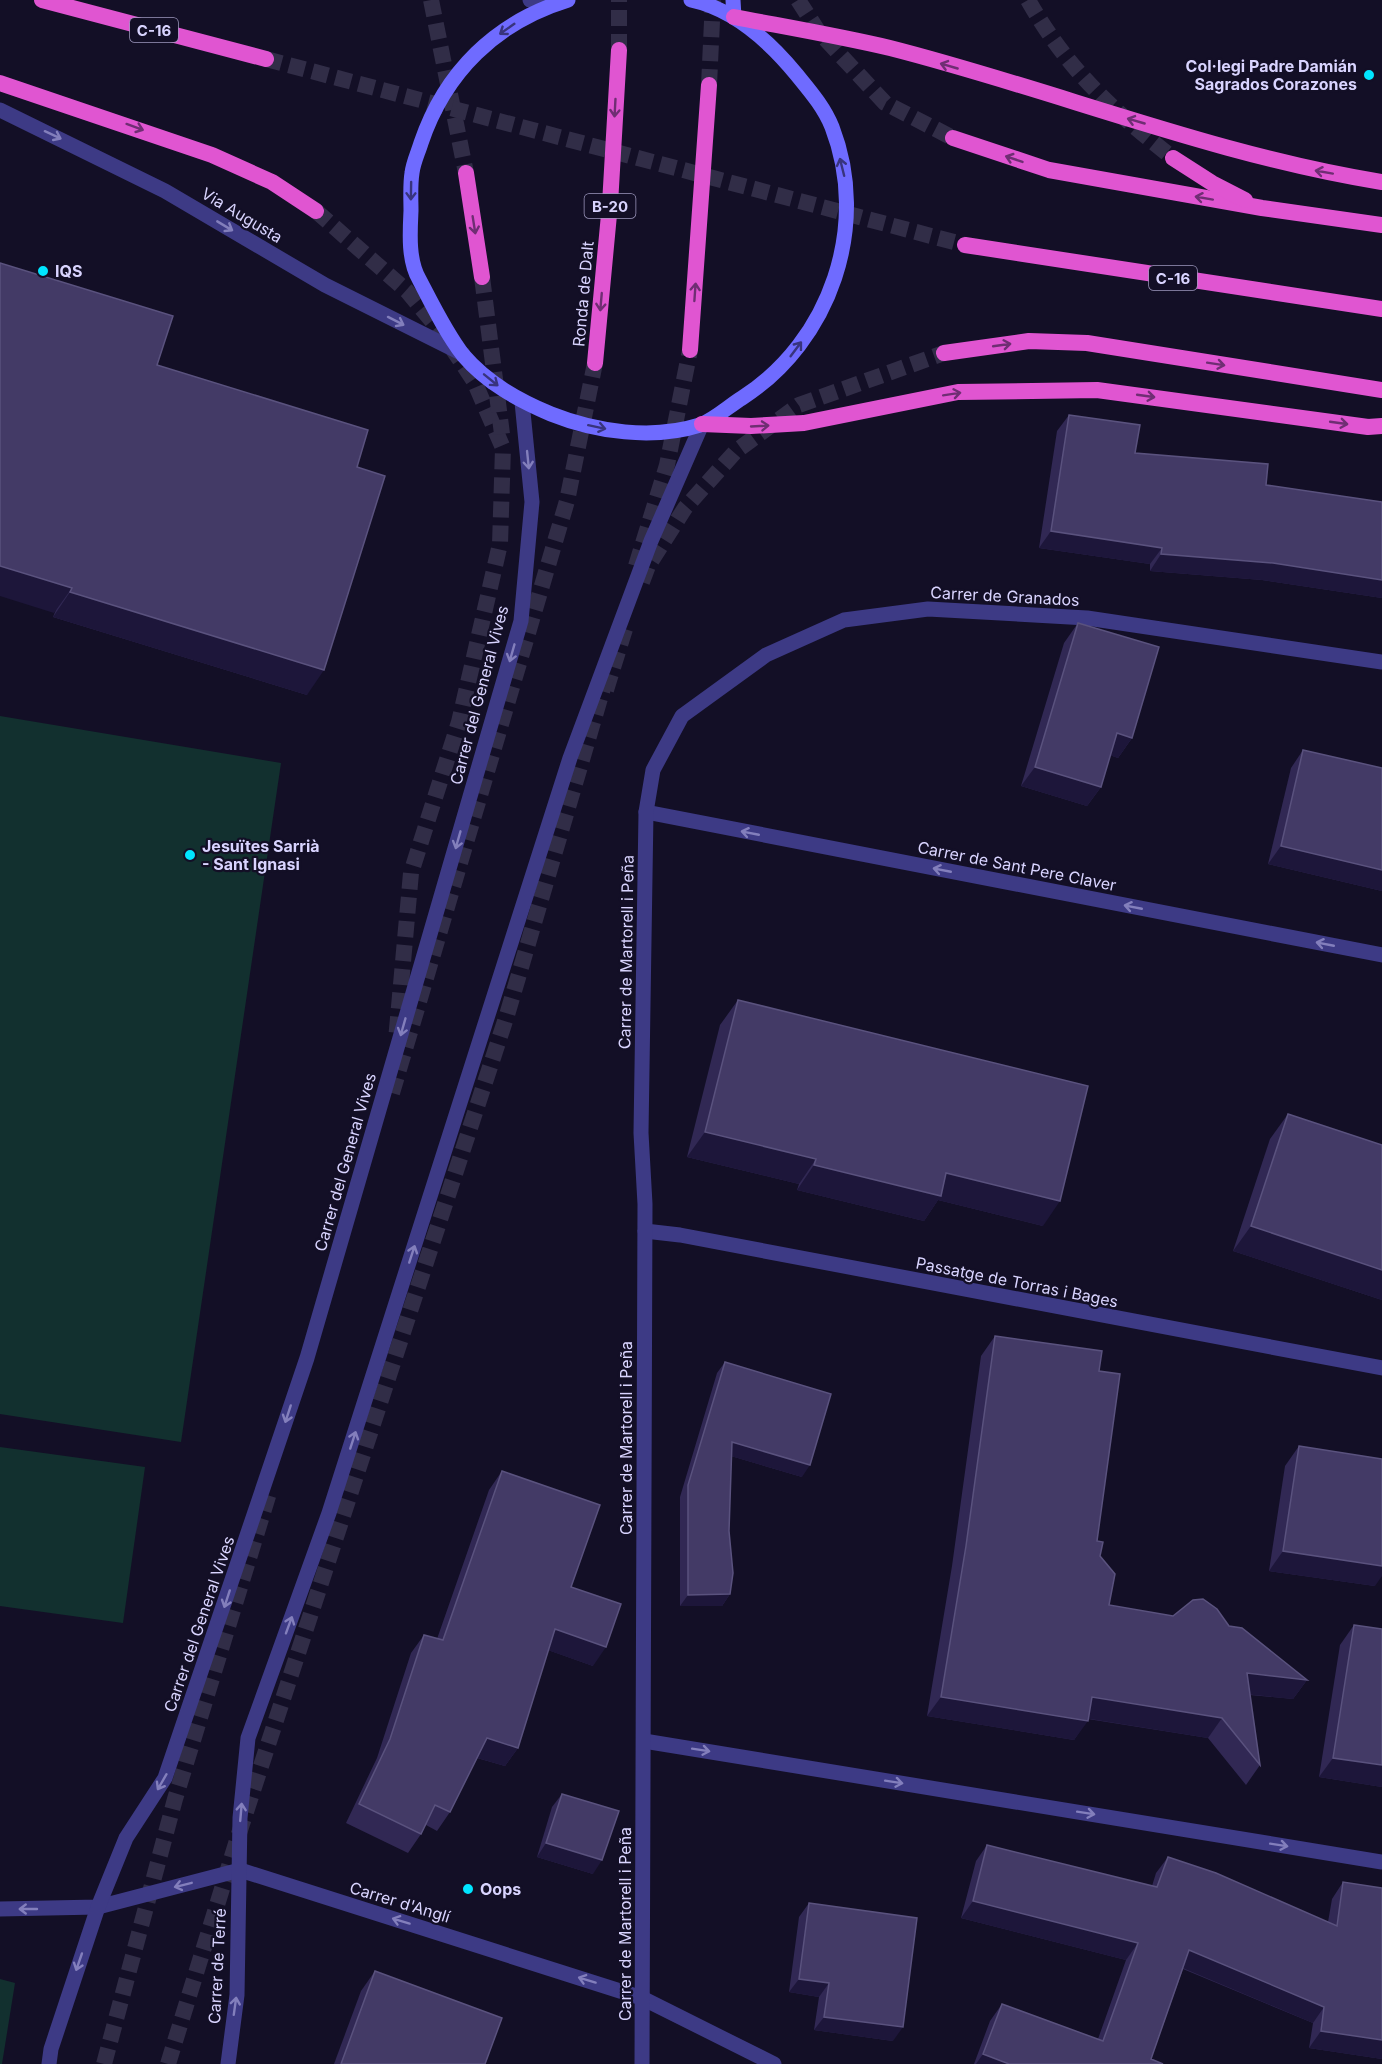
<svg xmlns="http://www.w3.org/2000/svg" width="1382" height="2064" font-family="Inter,sans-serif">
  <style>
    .green { fill: #12302f }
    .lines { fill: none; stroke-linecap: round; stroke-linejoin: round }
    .trunk-tunnel { stroke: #312d47; stroke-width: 16; stroke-dasharray: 16 8; stroke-linecap: butt }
    .minor { stroke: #3d3a85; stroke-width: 15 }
    .tertiary { stroke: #3d3a85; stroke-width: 15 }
    .secondary { stroke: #6f6bff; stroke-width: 15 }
    .trunk { stroke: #e055d1; stroke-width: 16 }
    .wall { fill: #312854 }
    .shaded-wall { fill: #1d163a }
    .building { fill: #433a66; stroke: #5a527e; stroke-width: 1.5 }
    .oneway { stroke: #38347d }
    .oneway2 { stroke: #6f2e73 }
    .oneway3 { stroke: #837fbc }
    .poi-dot { fill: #00e5ff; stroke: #130f26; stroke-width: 2 }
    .labels { text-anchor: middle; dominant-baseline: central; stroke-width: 4.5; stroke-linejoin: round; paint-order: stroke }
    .shield { fill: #130f26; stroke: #9e99be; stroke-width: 1.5 }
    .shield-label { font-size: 15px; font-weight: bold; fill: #d9d4ff }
    .poi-label { font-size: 16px; font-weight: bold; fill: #d9d4ff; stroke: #130f26; text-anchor: start }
    .street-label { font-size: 16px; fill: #d9d4ff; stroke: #130f26 }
  </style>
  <rect width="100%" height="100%" fill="#130f26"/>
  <!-- green -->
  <g class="green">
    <path d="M0,716l281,47 -100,679 -181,-28z"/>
    <path d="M0,1447l145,20 -22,156 -123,-17z"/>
    <path d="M0,1979l15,4 -13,81h-2z"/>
  </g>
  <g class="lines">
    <!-- trunk-tunnel -->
    <g class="trunk-tunnel">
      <path d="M431,0l35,173"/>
      <path d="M798,0l20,31 67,72 68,35"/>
      <path d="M1028,0c40,70 83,109 145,158"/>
      <path d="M619,50v-50"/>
      <path d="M266,59l699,186"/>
      <path d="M709,85l4,-85"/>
      <path d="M316,211l91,80 35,42 32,48 29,67 -3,96 -41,178 -48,151 -15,167"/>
      <path d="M482,277l20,157"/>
      <path d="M636,566l31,-101 23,-115"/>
      <path d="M642,582l6,-16 37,-58 51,-57 63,-46 145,-52"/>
      <path d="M606,690l19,-61"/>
      <path d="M392,1093l175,-592 28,-138"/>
      <path d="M104,2064l71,-265 94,-306"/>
      <path d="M168,2064l74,-240 265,-809 99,-337"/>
    </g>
    <!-- minor -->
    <g class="minor">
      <path d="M646,812l736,143"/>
      <path d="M645,1231l35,4 702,133"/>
      <path d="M644,1741l738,121"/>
      <path d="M0,1909l98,-2 142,-37 402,128 132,66"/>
      <path d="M642,2064l3,-860 -4,-71 5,-321 7,-42 29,-54 84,-61 78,-35 84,-11 159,9 295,44"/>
    </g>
    <!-- tertiary -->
    <g class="tertiary">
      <path d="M530,0l29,3"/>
      <path d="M0,110l165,81 160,94 138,69"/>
      <path d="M49,2064l2,-15 47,-142 28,-69 39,-60 142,-420 214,-737 11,-119 -10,-100"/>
      <path d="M228,2064l9,-69 3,-177 8,-80 81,-225 241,-755 81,-217 51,-117"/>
    </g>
    <!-- secondary -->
    <g class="secondary">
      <path d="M568,0c-72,22 -123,72 -147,143 -3,10 -8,20 -9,30 -2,12 -1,26 -1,38 -1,21 -3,49 8,68 13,25 27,54 44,76 24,28 55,45 88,59 45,18 102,26 149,11 14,-5 29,-19 42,-27 89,-57 128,-173 90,-271 -8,-20 -22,-36 -35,-52 -27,-33 -64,-66 -106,-75"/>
      <path d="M733,0l1,17"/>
    </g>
    <!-- trunk -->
    <g class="trunk">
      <path d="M42,0l224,59"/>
      <path d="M734,17c52,10 105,19 156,31 165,42 324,107 492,134"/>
      <path d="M0,83l212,72 60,27 44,29"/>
      <path d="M953,138l96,32 213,38 120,17"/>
      <path d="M1173,158l39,25 33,17"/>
      <path d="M466,173l16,104"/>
      <path d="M965,245l417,64"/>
      <path d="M690,350l19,-265"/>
      <path d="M944,353l85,-12 58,2 295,47"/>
      <path d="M595,363l15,-159 9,-154"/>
      <path d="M702,424l49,2 53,-3 154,-31 139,-2 271,37 14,-1"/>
    </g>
  </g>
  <!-- wall -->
  <g class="wall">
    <path d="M157,365l200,102 -50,228 -254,-78z"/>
    <path d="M1069,415l66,38 131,32 116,17v96l-120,-18 -112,-9v-7l-111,-16 18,-117z"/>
    <path d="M1078,623l54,115 -14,20 -8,-3 -9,32 -14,19 -66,-20 43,-143z"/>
    <path d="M1303,750l79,18v123l-114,-27 23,-96z"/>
    <path d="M738,1000l305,226 -105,-26 -14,21 -127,-31 2,-6 -112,-27 33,-132z"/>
    <path d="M1288,1114l94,31v155l-149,-49 37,-112z"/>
    <path d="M995,1336l104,35 -2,170 12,64 120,21 78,54 -14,19 -43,-4 10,70 -14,20 -38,-47 -120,-19 -14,21 -147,-24 25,-150 29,-210z"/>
    <path d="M725,1362l77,115 -71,-21 -2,75 1,63 -8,12h-42v-109l37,-124z"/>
    <path d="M1299,1446l76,140 -106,-15 16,-105z"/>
    <path d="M502,1471l69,116 22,79 -45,-16 -30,98 -13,18 -28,-8 -27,54 -13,19 -11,-6 -5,9 -13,19 -62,-30 31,-65 34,-105 13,-18 13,4 52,-149z"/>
    <path d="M1354,1625l28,4v158l-63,-10 21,-132z"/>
    <path d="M562,1794l31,80 -56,-17 15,-50z"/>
    <path d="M987,1845l165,41 4,-13 12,-16 160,65 4,-23 11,-17 39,177 -73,-11 4,-25 -130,-54 -32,90 12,5h-189l16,-43 12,-17 96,35 28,-79 -165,-42 15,-57z"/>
    <path d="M809,1903l84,138 -79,-11 5,-33 -30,-5 10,-75z"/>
    <path d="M375,1971l110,93h-151l27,-73z"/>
  </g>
  <!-- shaded-wall -->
  <g class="shaded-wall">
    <path d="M1051,531l111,17 -12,16 -111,-16z"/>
    <path d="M1161,554l112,9 109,17v18l-120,-18 -112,-9z"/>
    <path d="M0,566l72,22 -18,25 -54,-17z"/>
    <path d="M70,592l254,78 -17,25 -254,-78z"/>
    <path d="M1117,733l15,5 -14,20 -15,-5z"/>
    <path d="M1035,767l66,20 -14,19 -66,-20z"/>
    <path d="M1281,846l101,24v21l-114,-27z"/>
    <path d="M705,1132l111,27 -17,25 -112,-27z"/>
    <path d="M814,1165l132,8 114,28 -17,25 -105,-26 -14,21 -127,-31z"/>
    <path d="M1251,1226l131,44v30l-149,-49z"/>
    <path d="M732,1442l78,23 -8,12 -78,-23z"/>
    <path d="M1283,1551l99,15v10l-7,10 -106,-15z"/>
    <path d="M730,1594l-8,12h-42l8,-11z"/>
    <path d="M555,1629l51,18 -13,19 -51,-18z"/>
    <path d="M1247,1673l60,7 -14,19 -59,-6z"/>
    <path d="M941,1697l147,24 -14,19 -147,-24z"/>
    <path d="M1092,1697l130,21 -14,20 -130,-21z"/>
    <path d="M487,1738l31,10 -13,18 -31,-9z"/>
    <path d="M1333,1758l49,7v22l-63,-10z"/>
    <path d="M546,1843l56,17 -9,14 -56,-17z"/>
    <path d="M973,1901l165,42 -12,17 -165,-42z"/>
    <path d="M1189,1950l135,57 -11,16 -135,-57z"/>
    <path d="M799,1979l30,4 -10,14 -30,-5z"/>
    <path d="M824,2017l79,10 -10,14 -79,-11z"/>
    <path d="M1321,2031l61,9v19l-73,-11z"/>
    <path d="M983,2054l26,10h-33z"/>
  </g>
  <!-- building -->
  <g class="building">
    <path d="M0,263l173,53 -16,49 211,65 -11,37 28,9 -61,194 -254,-78 2,-4 -72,-22z"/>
    <path d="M1069,415l71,10 -5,28 133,11 -2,21 116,17v78l-109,-17 -112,-9 1,-6 -111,-17z"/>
    <path d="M1078,623l81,24 -27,91 -15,-5 -16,54 -66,-20z"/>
    <path d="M1303,750l79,18v102l-101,-24z"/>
    <path d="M738,1000l350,86 -28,115 -114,-28 -5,23 -127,-31 2,-6 -111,-27z"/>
    <path d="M1288,1114l94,31v125l-131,-44z"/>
    <path d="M995,1336l107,15 -3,20 21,3 -23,167 6,1 -3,14 15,18 -6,31 64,11 20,-16 10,-1 14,10 12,17 13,2 65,52 -60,-7 13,92 -38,-47 -130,-21 -4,24 -147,-24 25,-151z"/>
    <path d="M725,1362l106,32 -21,71 -78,-23 -3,89 4,42 -3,21 -42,1v-110z"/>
    <path d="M1299,1446l83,13v107l-99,-15z"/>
    <path d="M502,1471l98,34 -29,82 50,17 -15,43 -51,-18 -37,119 -31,-10 -37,74 -15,-7 -14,29 -62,-30 31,-65 34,-104 19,5z"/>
    <path d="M1354,1625l28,4v136l-49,-7z"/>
    <path d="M562,1794l57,17 -17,49 -56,-17z"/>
    <path d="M987,1845l170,42 11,-30 48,16 121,53 6,-44 39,6v152l-61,-9 3,-24 -135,-57 -38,109 12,5h-154l-26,-10 19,-50 101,37 35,-98 -165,-42z"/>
    <path d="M809,1903l108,15 -14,109 -79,-10 5,-34 -30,-4z"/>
    <path d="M375,1971l127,47 -17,46h-144z"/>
  </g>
  <!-- one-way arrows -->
  <defs><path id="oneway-shaft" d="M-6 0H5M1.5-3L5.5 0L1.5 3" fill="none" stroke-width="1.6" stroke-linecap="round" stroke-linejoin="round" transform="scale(1.5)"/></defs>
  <g class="oneway">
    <use href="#oneway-shaft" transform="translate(507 29) rotate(145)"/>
    <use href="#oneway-shaft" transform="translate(842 167) rotate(-104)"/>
    <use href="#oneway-shaft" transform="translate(411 191) rotate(91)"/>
    <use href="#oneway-shaft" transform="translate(796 349) rotate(-53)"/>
    <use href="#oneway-shaft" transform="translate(491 380) rotate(39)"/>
    <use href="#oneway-shaft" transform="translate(597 427) rotate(12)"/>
  </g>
  <g class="oneway2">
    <use href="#oneway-shaft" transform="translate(949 66) rotate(-164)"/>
    <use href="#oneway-shaft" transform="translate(615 108) rotate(93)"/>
    <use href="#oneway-shaft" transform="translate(1136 121) rotate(-164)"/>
    <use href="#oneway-shaft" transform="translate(135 127) rotate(20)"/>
    <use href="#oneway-shaft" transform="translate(1014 159) rotate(-161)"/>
    <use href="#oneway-shaft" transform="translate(1324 172) rotate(-170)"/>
    <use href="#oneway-shaft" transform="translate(1204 198) rotate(-170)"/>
    <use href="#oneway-shaft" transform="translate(474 225) rotate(81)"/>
    <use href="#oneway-shaft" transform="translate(695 292) rotate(-86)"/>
    <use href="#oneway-shaft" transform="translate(601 302) rotate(95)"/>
    <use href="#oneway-shaft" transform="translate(1002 345) rotate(-8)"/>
    <use href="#oneway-shaft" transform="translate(1216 364) rotate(9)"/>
    <use href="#oneway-shaft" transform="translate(952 394) rotate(-9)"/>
    <use href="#oneway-shaft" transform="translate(1146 396) rotate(8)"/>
    <use href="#oneway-shaft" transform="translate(1339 423) rotate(8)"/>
    <use href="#oneway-shaft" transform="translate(760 426) rotate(-3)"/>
  </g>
  <g class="oneway3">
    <use href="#oneway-shaft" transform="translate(53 135) rotate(25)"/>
    <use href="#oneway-shaft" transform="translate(225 226) rotate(31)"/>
    <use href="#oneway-shaft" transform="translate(396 321) rotate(27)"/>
    <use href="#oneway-shaft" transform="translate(528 460) rotate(84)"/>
    <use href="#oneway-shaft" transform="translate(512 653) rotate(106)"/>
    <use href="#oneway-shaft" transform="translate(750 833) rotate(-169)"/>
    <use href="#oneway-shaft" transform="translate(458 840) rotate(106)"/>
    <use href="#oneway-shaft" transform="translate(942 870) rotate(-169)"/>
    <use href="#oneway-shaft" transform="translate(1133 907) rotate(-169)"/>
    <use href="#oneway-shaft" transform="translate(1325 944) rotate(-169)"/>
    <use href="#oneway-shaft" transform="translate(403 1027) rotate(106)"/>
    <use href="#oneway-shaft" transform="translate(412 1254) rotate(-72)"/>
    <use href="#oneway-shaft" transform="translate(288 1414) rotate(108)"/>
    <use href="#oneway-shaft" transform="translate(353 1440) rotate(-72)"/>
    <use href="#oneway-shaft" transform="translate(227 1599) rotate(108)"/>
    <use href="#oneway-shaft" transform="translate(289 1625) rotate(-70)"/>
    <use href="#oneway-shaft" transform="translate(701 1750) rotate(9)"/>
    <use href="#oneway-shaft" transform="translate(162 1782) rotate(120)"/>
    <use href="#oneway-shaft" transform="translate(894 1782) rotate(9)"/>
    <use href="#oneway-shaft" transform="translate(241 1812) rotate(-85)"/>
    <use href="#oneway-shaft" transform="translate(1086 1813) rotate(9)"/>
    <use href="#oneway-shaft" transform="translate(1279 1845) rotate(9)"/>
    <use href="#oneway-shaft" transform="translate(183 1885) rotate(166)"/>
    <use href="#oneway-shaft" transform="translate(28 1909) rotate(180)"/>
    <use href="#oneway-shaft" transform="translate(401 1921) rotate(-163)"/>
    <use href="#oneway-shaft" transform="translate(79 1962) rotate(109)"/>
    <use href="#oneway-shaft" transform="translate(587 1980) rotate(-163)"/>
    <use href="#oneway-shaft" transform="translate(235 2006) rotate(-82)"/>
  </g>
  <!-- markers -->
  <g class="poi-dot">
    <circle cx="1369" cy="75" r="6"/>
    <circle cx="43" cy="271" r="6"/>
    <circle cx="190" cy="855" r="6"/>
    <circle cx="468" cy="1889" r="6"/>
  </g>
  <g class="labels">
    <!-- shield labels -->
    <g class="shield">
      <rect x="130" y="18" width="48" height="24" rx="4.5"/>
      <rect x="584.5" y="194" width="51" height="24" rx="4.5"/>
      <rect x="1149" y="266" width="48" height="24" rx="4.5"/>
    </g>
    <g class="shield-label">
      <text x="154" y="30">C-16</text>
      <text x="610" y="206">B-20</text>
      <text x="1173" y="278">C-16</text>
    </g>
    <!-- poi labels -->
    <g class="poi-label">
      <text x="1357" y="66" text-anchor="end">Col·legi Padre Damián<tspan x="1357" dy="18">Sagrados Corazones</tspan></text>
      <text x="55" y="271">IQS</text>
      <text x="202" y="846">Jesuïtes Sarrià<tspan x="202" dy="18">- Sant Ignasi</tspan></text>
      <text x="480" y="1889">Oops</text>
    </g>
    <!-- street labels -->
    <g class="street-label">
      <text transform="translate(242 215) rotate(31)">Via Augusta</text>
      <text transform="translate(583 294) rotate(-85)">Ronda de Dalt</text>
      <text transform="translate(1005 596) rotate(3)">Carrer de Granados</text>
      <text transform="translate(479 695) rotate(-75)">Carrer del General Vives</text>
      <text transform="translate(1017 866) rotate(11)">Carrer de Sant Pere Claver</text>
      <text transform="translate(626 952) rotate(-89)">Carrer de Martorell i Peña</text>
      <text transform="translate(345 1162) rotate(-74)">Carrer del General Vives</text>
      <text transform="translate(1017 1282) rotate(11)">Passatge de Torras i Bages</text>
      <text transform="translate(626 1438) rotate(-90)">Carrer de Martorell i Peña</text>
      <text transform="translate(199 1624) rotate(-71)">Carrer del General Vives</text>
      <text transform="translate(400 1902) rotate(17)">Carrer d'Anglí</text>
      <text transform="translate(625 1924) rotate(-90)">Carrer de Martorell i Peña</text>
      <text transform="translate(217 1966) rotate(-87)">Carrer de Terré</text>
    </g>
  </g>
</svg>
